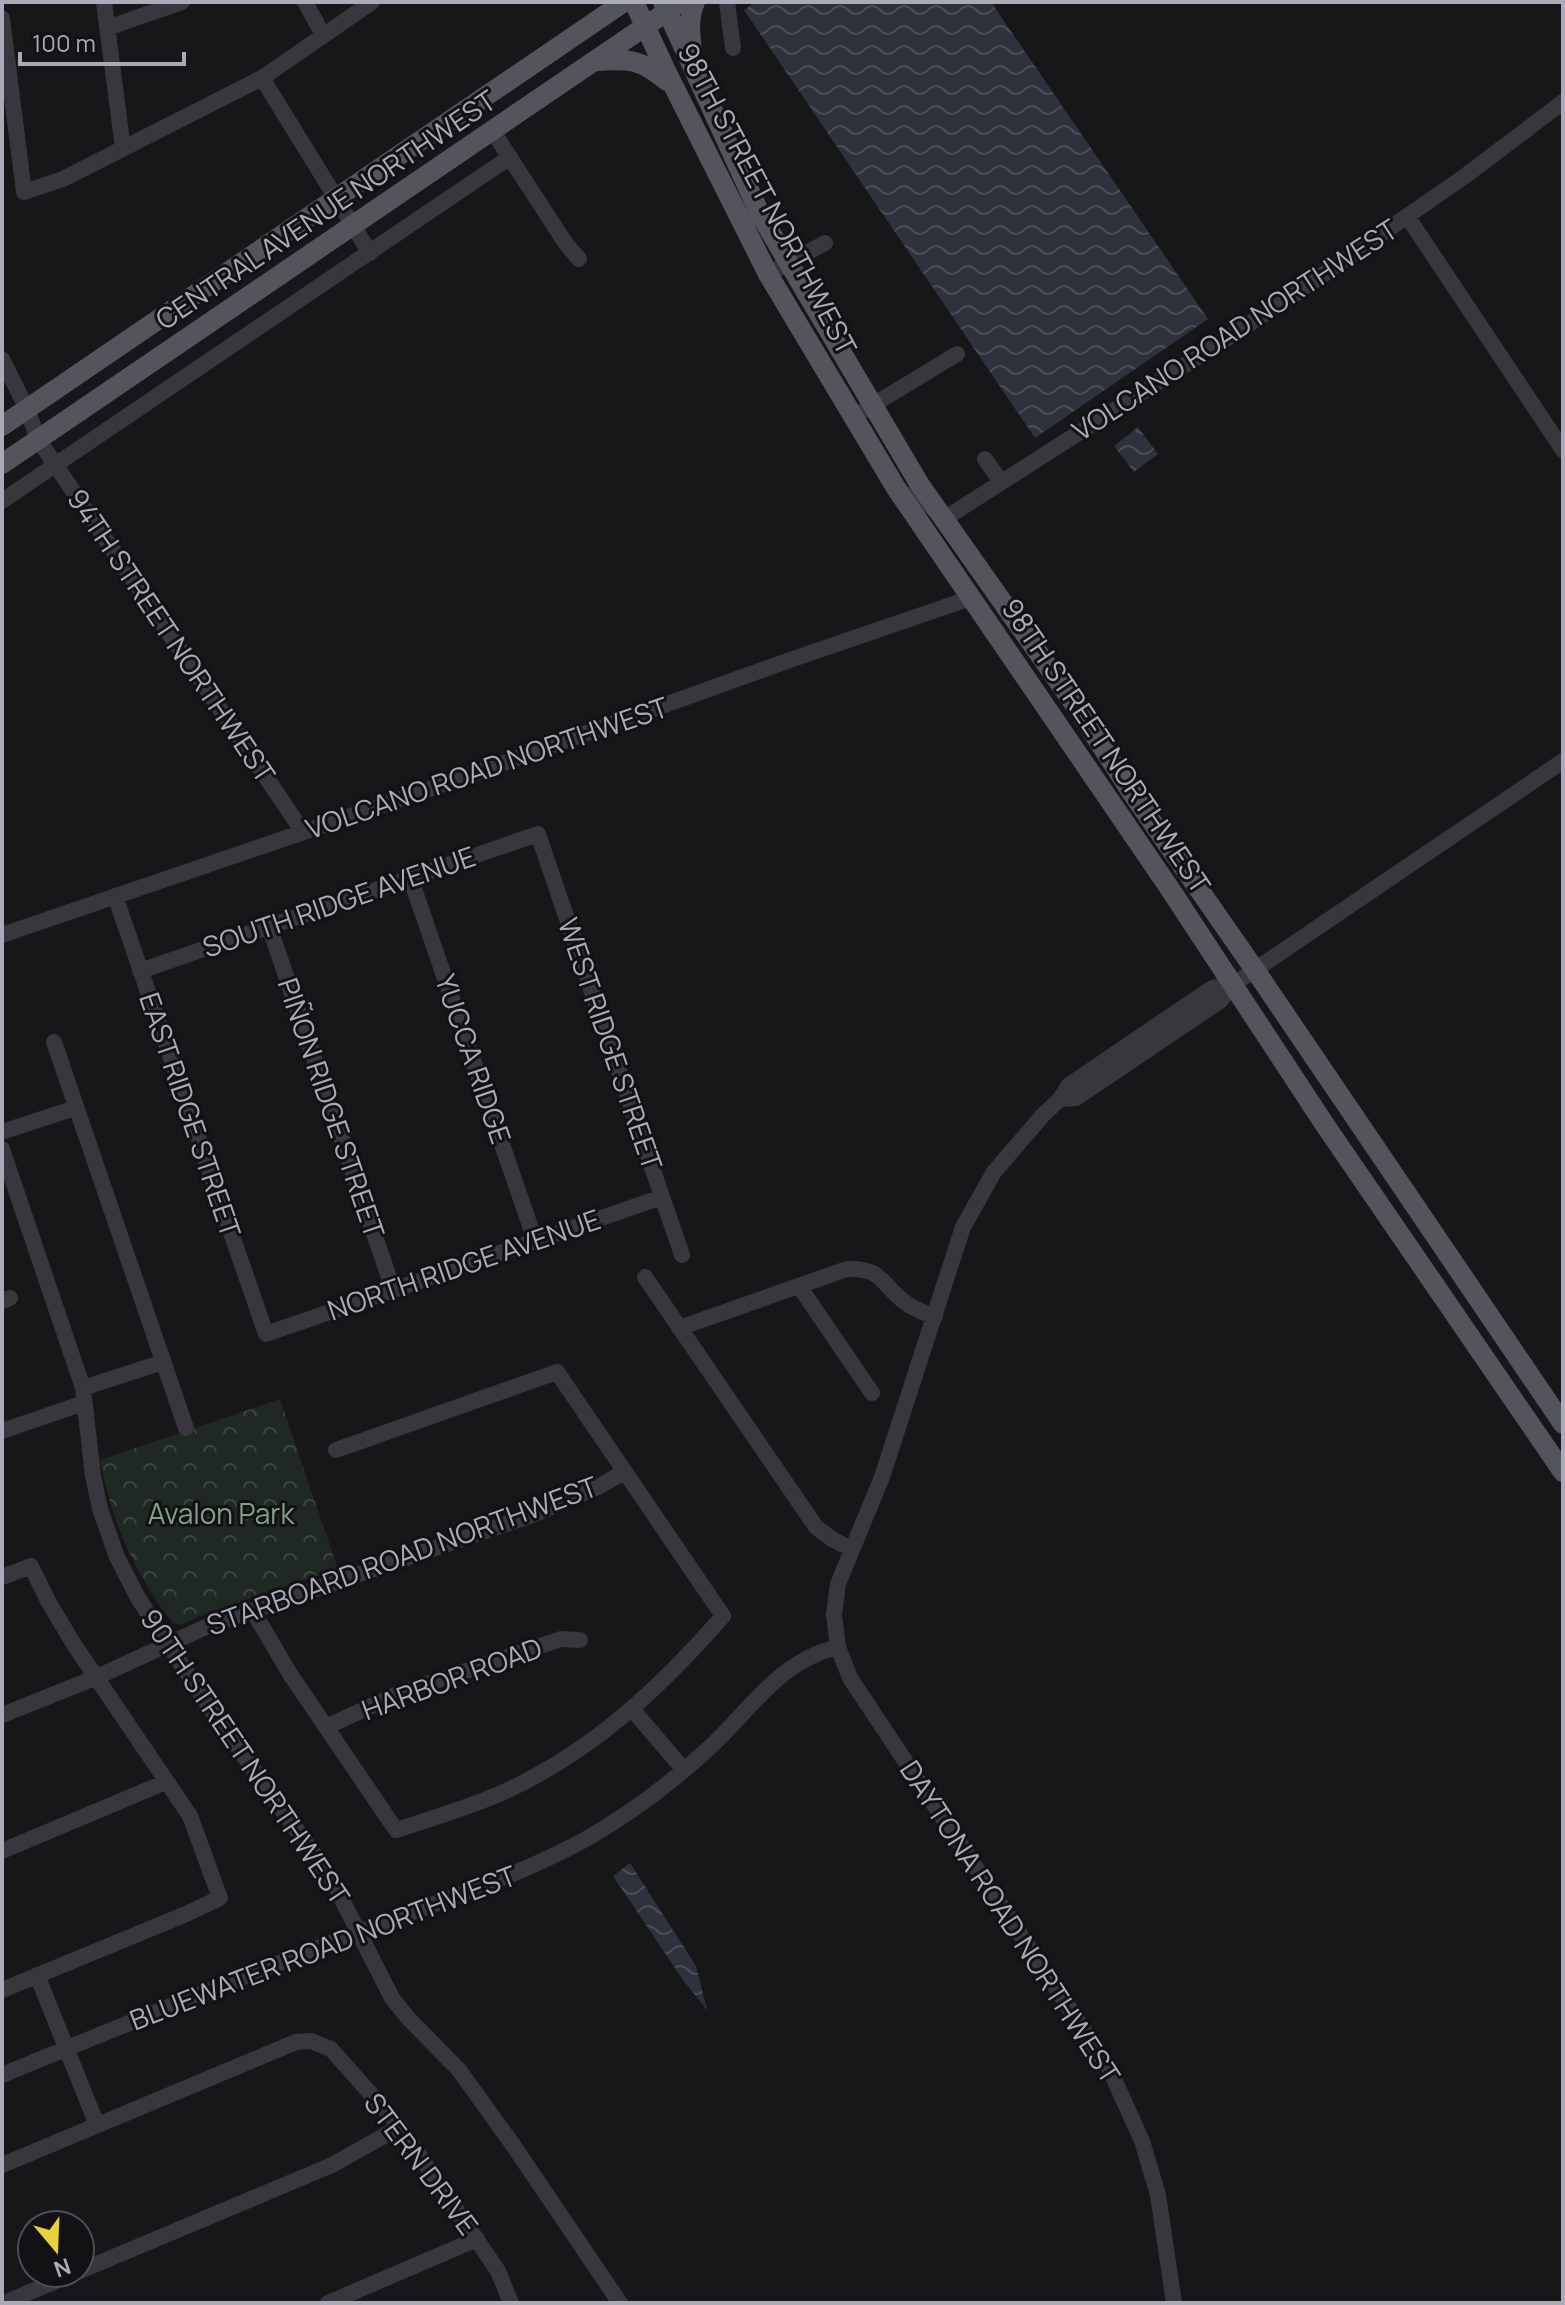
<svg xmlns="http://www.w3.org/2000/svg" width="1565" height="2305" viewBox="0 0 1565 2305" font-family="Manrope,sans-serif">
  <defs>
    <pattern id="park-crowns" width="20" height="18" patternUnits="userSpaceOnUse" patternTransform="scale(2)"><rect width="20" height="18" fill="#202823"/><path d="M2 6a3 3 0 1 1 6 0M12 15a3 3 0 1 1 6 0" fill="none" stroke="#3e4441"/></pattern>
    <pattern id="water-waves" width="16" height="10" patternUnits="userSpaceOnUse" patternTransform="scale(2)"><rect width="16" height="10" fill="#2d323c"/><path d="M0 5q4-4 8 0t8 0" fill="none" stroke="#494d56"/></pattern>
  </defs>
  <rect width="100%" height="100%" fill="#171618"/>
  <path fill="url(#park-crowns)" d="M 280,1399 L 338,1569 L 205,1614 L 180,1625 L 173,1623 C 134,1574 112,1522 100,1460 Z"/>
  <path fill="url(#water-waves)" d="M 756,2 L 991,2 L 1208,319 L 1035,438 L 744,10 Z
    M 1138,427 L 1158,454 L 1134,472 L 1114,446 Z
    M 630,1863 L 696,1966 L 707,2010 L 683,1980 L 613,1876 Z"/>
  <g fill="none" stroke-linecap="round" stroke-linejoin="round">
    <path stroke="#38373d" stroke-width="16" d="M 104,2 L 123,149
      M 305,2 L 323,35
      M 727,2 L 733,48
      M 2,18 L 24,192 L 63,179 L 262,78 L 372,2
      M 107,28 L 182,2
      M 262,78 L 370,253
      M 492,130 L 566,244 L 579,259
      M 1407,216 L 1563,450
      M 768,274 L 825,243
      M 2,359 L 27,409 L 38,439 L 303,832
      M 863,411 L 957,354
      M 985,459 L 1001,482
      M 901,496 L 917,494 L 944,519 L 1288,299 L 1465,176 L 1563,102
      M 2,501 L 510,157
      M 410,877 L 535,1240
      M 115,896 L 266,1334 L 662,1197
      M 269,926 L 393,1289
      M 2,935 L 459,779 L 787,661 L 971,598
      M 140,971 L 538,834 L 682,1255
      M 1234,984 L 1212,988 L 1069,1085 L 1060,1099 L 1076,1098 L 1220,1001 L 1234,984 L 1563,761
      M 54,1042 L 186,1428
      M 2,1132 L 75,1108
      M 2,1149 L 83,1388 L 93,1476 L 100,1509 L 117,1557 L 138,1598 L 216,1717 L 331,1878 L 392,1998 L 408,2018 L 459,2070 L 513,2145 L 620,2303
      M 645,1277 L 816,1527 L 832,1539 L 851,1549
      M 799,1286 L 872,1393
      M 2,1301 L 10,1298
      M 679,1328 L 847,1269 C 884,1268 880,1284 906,1303 C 914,1309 925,1313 935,1317
      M 83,1388 L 163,1362
      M 2,1431 L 84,1403
      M 2,1577 L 31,1566 L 48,1601 L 73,1643 L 190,1816 L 220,1898 L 186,1914 L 2,1990
      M 253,1611 L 290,1674 L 396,1830 C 433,1818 471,1807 506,1791 C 594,1750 660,1688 723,1616 L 557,1372 L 336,1450
      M 838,1647 L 850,1678 L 1109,2068 L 1142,2141 L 1158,2195 L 1174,2303
      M 632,1709 L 684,1770
      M 2,1715 L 97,1677 L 210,1625 L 535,1514 L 598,1487 L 624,1472
      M 326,1727 L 397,1694 L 561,1639 L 580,1640
      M 2,1851 L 166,1782
      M 37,1975 L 97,2125
      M 2,2075 C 121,2026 241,1977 362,1931 C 437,1902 515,1878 586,1839 C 630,1814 670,1784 708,1749 C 751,1710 778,1661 838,1647 L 834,1615 L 838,1584 L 882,1477 L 963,1227 L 994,1172 L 1043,1115 L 1060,1099
      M 2,2165 L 296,2042 L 311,2041 L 331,2049 L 400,2127 L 498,2271 L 511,2303
      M 80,2271 L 332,2165 L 400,2127
      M 4,2303 L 75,2273
      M 328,2303 L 477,2239"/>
    <path stroke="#54545c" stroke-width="20" d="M 634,2 L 667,73 L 768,274 L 896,488 L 1168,886 L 1325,1125 L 1563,1472
      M 663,2 L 761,216 L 920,485 L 1075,705 L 1132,793 L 1255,970 L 1563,1424
      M 692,51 C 690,33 688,19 695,2
      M 594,61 C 629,59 639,58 667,81
      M 2,426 L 624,2
      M 2,464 L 681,2"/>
  </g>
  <g text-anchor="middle" stroke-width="6" stroke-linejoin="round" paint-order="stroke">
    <g font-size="28" fill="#a9abb8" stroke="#121113">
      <text transform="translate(767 199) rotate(62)" y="10">98TH STREET NORTHWEST</text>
      <text transform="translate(326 210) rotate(-34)" y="10">CENTRAL AVENUE NORTHWEST</text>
      <text transform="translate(1235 330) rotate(-33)" y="10">VOLCANO ROAD NORTHWEST</text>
      <text transform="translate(171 636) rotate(56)" y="10">94TH STREET NORTHWEST</text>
      <text transform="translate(1106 746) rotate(56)" y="10">98TH STREET NORTHWEST</text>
      <text transform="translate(487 768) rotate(-19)" y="10">VOLCANO ROAD NORTHWEST</text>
      <text transform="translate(339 902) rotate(-19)" y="10">SOUTH RIDGE AVENUE</text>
      <text transform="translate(610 1044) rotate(71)" y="10">WEST RIDGE STREET</text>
      <text transform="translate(473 1059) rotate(71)" y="10">YUCCA RIDGE</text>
      <text transform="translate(331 1108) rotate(71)" y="10">PIÑON RIDGE STREET</text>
      <text transform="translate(190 1115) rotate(71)" y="10">EAST RIDGE STREET</text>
      <text transform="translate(464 1265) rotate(-19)" y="10">NORTH RIDGE AVENUE</text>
      <text transform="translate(402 1556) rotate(-20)" y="10">STARBOARD ROAD NORTHWEST</text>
      <text transform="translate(452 1679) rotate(-20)" y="10">HARBOR ROAD</text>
      <text transform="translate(245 1757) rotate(56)" y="10">90TH STREET NORTHWEST</text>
      <text transform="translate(1010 1922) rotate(57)" y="10">DAYTONA ROAD NORTHWEST</text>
      <text transform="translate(323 1948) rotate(-21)" y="10">BLUEWATER ROAD NORTHWEST</text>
      <text transform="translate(421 2164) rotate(53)" y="10">STERN DRIVE</text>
    </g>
    <g font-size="28" fill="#81a289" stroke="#121113">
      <text x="221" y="1524">Avalon Park</text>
    </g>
  </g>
  <rect width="1565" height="2305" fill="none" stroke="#a9abb8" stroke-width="8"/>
  <g transform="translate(56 2249) rotate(161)"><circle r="38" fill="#121113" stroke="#4e4f55" stroke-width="2"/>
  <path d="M0-6L14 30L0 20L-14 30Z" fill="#ead13c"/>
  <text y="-12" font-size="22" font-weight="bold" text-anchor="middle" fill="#a9abb8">N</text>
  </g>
  <path d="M20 52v12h164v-12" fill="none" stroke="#a9abb8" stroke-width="4"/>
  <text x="32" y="52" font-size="24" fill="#a9abb8" stroke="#121113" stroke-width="6" paint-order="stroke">100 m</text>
</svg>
